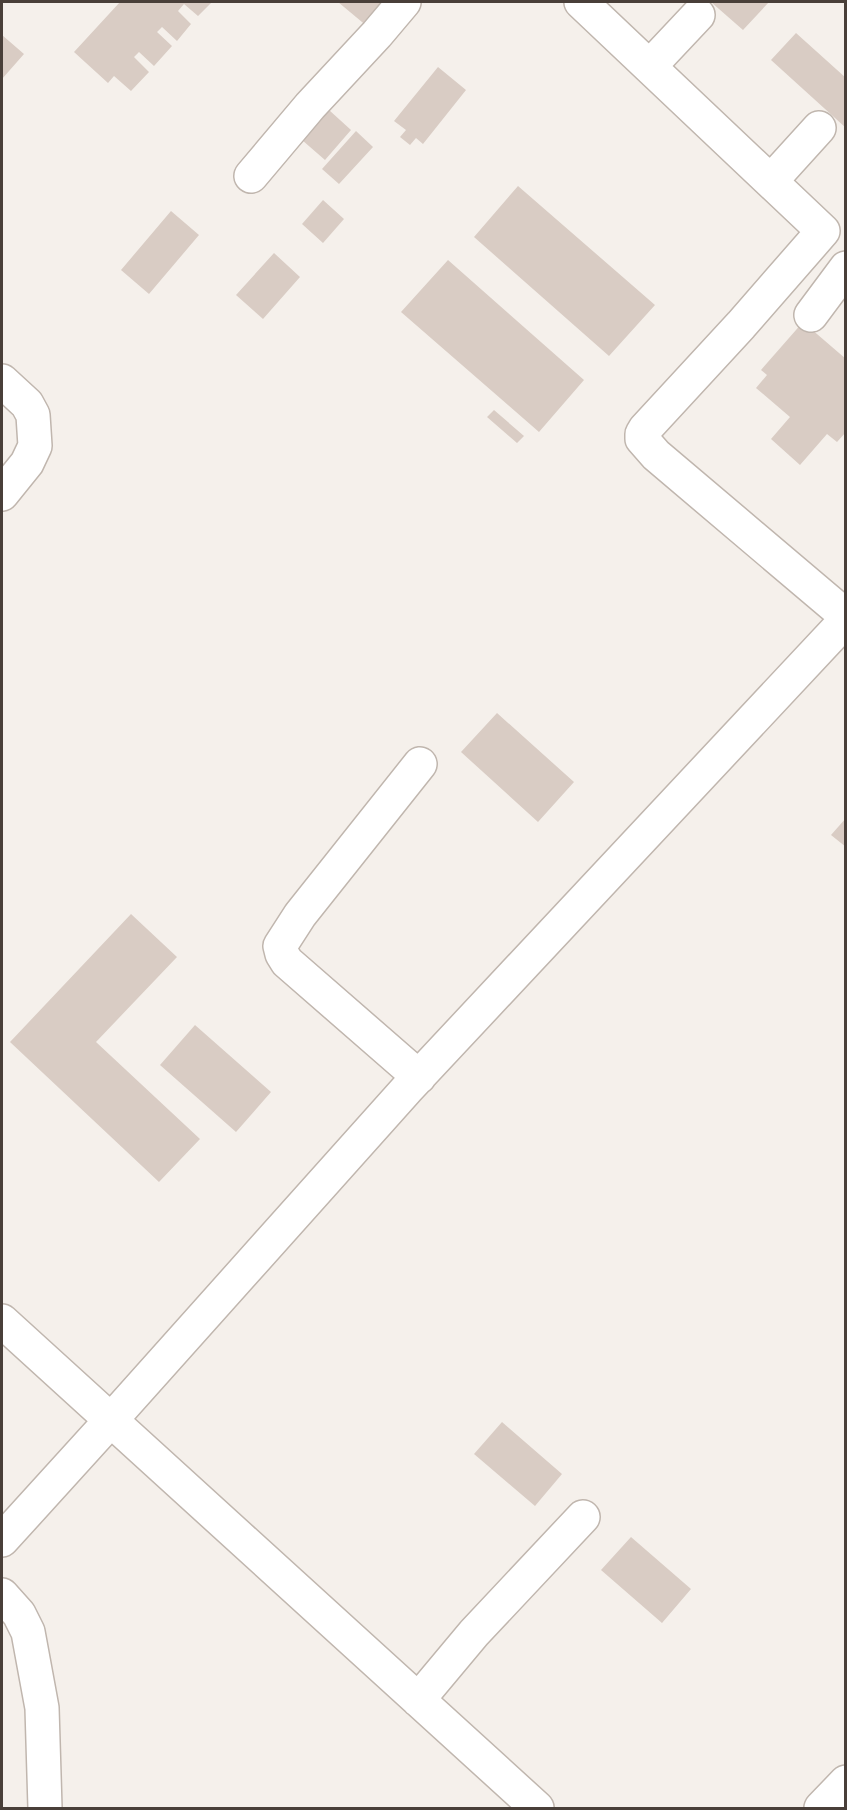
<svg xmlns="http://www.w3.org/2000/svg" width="847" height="1810" viewBox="0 0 847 1810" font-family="'DejaVu Sans',sans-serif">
  <rect width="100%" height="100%" fill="#f5f0eb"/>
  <path fill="#d9ccc4" d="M 120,2 L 212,2 L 198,16 L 184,4 L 178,11 L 191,24 L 177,41 L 162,27 L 157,32 L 172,46 L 154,66 L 139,52 L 134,57 L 149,72 L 131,91 L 114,76 L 108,83 L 74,52 Z
    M 338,2 L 390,2 L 368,27 Z
    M 711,2 L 769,2 L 743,30 Z
    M 796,33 L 846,78 L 846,128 L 771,60 Z
    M 2,35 L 24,54 L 2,79 Z
    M 438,67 L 466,90 L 423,144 L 416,138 L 410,145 L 400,137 L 406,130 L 394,121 Z
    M 329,110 L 351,130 L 325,160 L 302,140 Z
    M 356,131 L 373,147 L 339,184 L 322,169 Z
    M 518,186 L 655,305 L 609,356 L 474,237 Z
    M 323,200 L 344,219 L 323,243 L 302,224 Z
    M 171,211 L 199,235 L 149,294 L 121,270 Z
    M 274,253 L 300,277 L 263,319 L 236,295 Z
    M 448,260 L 584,380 L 539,432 L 401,312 Z
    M 803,322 L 846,359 L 846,432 L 837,442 L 827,434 L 800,465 L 771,439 L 790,417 L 756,388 L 767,375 L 761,370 Z
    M 494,410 L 524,436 L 517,443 L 487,417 Z
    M 497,713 L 574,782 L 538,822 L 461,752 Z
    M 846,818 L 846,847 L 831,835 Z
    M 131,914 L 177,957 L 96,1042 L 200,1139 L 159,1182 L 10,1042 Z
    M 195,1025 L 271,1092 L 236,1132 L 160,1065 Z
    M 502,1422 L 562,1474 L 535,1506 L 474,1454 Z
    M 631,1537 L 691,1589 L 662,1623 L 601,1570 Z"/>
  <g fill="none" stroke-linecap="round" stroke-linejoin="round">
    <defs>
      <path id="minor" d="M 581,2 L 823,231 L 741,325 L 645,429 L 642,434 L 642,439 L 656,455 L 846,616
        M 650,66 L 698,15
        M 251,176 L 310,106 L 377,34 L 404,2
        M 771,181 L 819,128
        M 811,315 L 846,268
        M 2,381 L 27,404 L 33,415 L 35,446 L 27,463 L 2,494
        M 419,1077 L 287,962 L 282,954 L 280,946 L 300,915 L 420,764
        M 2,1321 L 537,1808
        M 2,1540 L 111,1420 L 407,1089 L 846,620
        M 2,1595 L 19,1614 L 28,1632 L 42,1708 L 45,1808
        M 418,1700 L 474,1633 L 583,1517
        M 821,1808 L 846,1782"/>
    </defs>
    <use href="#minor" stroke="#c0b6ae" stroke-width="36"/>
    <use href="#minor" stroke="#fff" stroke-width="33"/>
  </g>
  <rect width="847" height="1810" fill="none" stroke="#493f39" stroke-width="6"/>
</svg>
